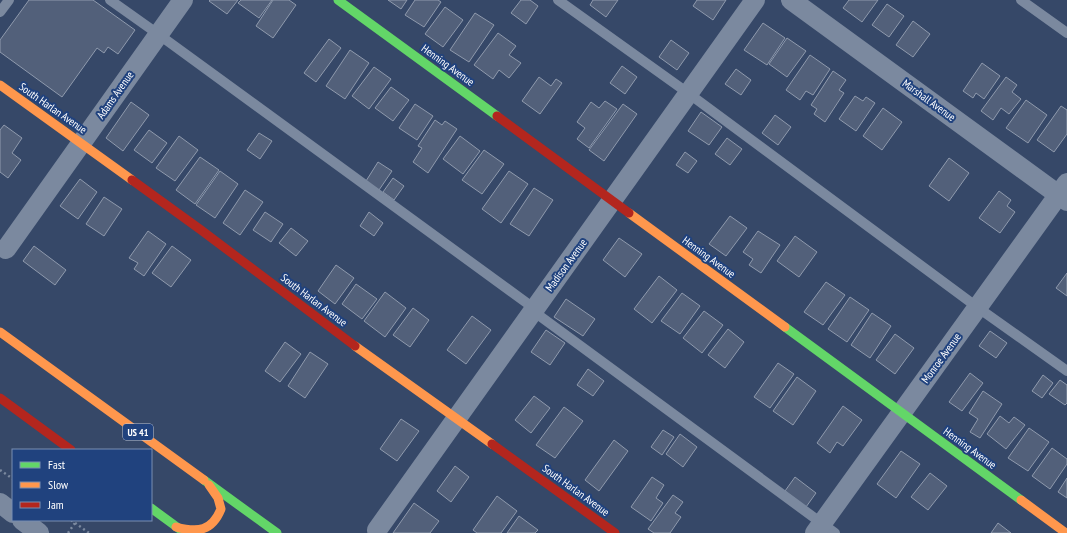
<svg xmlns="http://www.w3.org/2000/svg" width="1067" height="533" viewBox="0 0 1067 533" font-family="'PT Sans Narrow',sans-serif">
  <rect width="100%" height="100%" fill="#364868"/>
  <path fill="#52607a" stroke="#8f9aad" d="M 29,0 L 93,0 L 135,30 L 118,54 L 108,47 L 104,53 L 97,48 L 62,97 L 0,52 L 0,40 Z
    M 210,0 L 238,0 L 227,14 L 209,1 Z
    M 241,0 L 272,0 L 259,18 L 238,3 Z
    M 273,0 L 289,0 L 296,5 L 273,38 L 256,26 Z
    M 388,0 L 407,0 L 401,9 Z
    M 415,0 L 438,0 L 441,2 L 424,27 L 405,15 Z
    M 521,0 L 530,0 L 538,6 L 526,24 L 511,13 Z
    M 593,0 L 618,0 L 606,17 L 590,5 Z
    M 697,0 L 726,0 L 713,20 L 693,6 Z
    M 849,0 L 878,0 L 862,22 L 843,8 Z
    M 887,4 L 904,16 L 889,37 L 872,25 Z
    M 445,7 L 463,20 L 443,47 L 425,34 Z
    M 475,13 L 494,25 L 469,62 L 450,50 Z
    M 913,21 L 930,34 L 913,57 L 896,45 Z
    M 763,23 L 785,38 L 767,65 L 744,50 Z
    M 498,33 L 516,46 L 509,55 L 521,63 L 509,78 L 499,70 L 493,79 L 474,65 Z
    M 787,38 L 806,51 L 787,77 L 769,64 Z
    M 329,39 L 341,48 L 316,82 L 304,73 Z
    M 671,40 L 689,53 L 677,70 L 659,57 Z
    M 350,50 L 369,63 L 345,99 L 326,86 Z
    M 810,55 L 830,69 L 813,95 L 806,91 L 800,100 L 786,90 Z
    M 982,63 L 1000,76 L 984,99 L 976,93 L 973,98 L 963,91 Z
    M 622,66 L 637,77 L 625,94 L 610,83 Z
    M 374,67 L 391,79 L 369,109 L 352,96 Z
    M 736,69 L 751,80 L 741,95 L 725,84 Z
    M 833,71 L 846,80 L 839,90 L 844,93 L 825,122 L 814,114 L 817,109 L 811,105 Z
    M 539,77 L 551,86 L 556,79 L 562,83 L 540,114 L 522,101 Z
    M 1006,77 L 1017,85 L 1012,92 L 1021,99 L 1009,114 L 1001,108 L 993,120 L 981,111 Z
    M 391,87 L 409,100 L 393,121 L 375,108 Z
    M 855,96 L 863,101 L 866,97 L 875,103 L 856,131 L 839,119 Z
    M 1026,100 L 1047,115 L 1028,143 L 1006,128 Z
    M 605,101 L 617,109 L 589,148 L 577,139 L 585,128 L 577,122 L 591,102 L 599,108 Z
    M 131,102 L 149,115 L 123,151 L 106,138 Z
    M 415,104 L 433,116 L 417,140 L 399,128 Z
    M 623,104 L 637,114 L 604,161 L 589,150 Z
    M 1061,106 L 1067,110 L 1067,134 L 1054,152 L 1037,140 Z
    M 883,108 L 902,122 L 882,150 L 863,136 Z
    M 701,112 L 722,127 L 709,145 L 688,131 Z
    M 775,115 L 791,127 L 778,145 L 762,133 Z
    M 435,120 L 442,125 L 445,121 L 457,129 L 428,173 L 413,162 L 422,148 L 418,146 Z
    M 4,125 L 22,138 L 12,153 L 21,160 L 8,178 L 0,172 L 0,130 Z
    M 149,130 L 167,143 L 152,163 L 134,150 Z
    M 259,133 L 272,141 L 260,159 L 247,150 Z
    M 179,136 L 198,150 L 175,181 L 156,168 Z
    M 460,136 L 480,151 L 463,174 L 443,159 Z
    M 727,138 L 742,149 L 730,165 L 715,154 Z
    M 484,150 L 504,164 L 482,194 L 462,180 Z
    M 685,152 L 697,161 L 688,173 L 676,165 Z
    M 200,157 L 219,170 L 195,204 L 176,190 Z
    M 949,158 L 969,173 L 949,201 L 929,186 Z
    M 378,162 L 392,171 L 379,190 L 366,181 Z
    M 220,171 L 238,184 L 215,218 L 196,205 Z
    M 509,171 L 528,184 L 501,223 L 482,209 Z
    M 393,178 L 404,186 L 394,200 L 383,192 Z
    M 80,179 L 97,192 L 78,219 L 60,206 Z
    M 534,188 L 553,200 L 529,236 L 510,224 Z
    M 245,190 L 263,202 L 240,235 L 223,223 Z
    M 999,191 L 1011,200 L 1007,206 L 1015,212 L 1000,233 L 979,218 Z
    M 104,197 L 122,209 L 104,236 L 86,224 Z
    M 265,212 L 283,224 L 271,242 L 253,230 Z
    M 369,212 L 383,223 L 374,236 L 360,226 Z
    M 730,216 L 747,228 L 726,256 L 709,244 Z
    M 291,228 L 308,241 L 296,256 L 279,243 Z
    M 148,231 L 166,244 L 144,276 L 134,269 L 138,263 L 129,258 Z
    M 758,231 L 780,245 L 761,273 L 749,265 L 753,259 L 743,252 Z
    M 795,236 L 817,252 L 799,277 L 777,261 Z
    M 619,238 L 642,254 L 625,277 L 603,260 Z
    M 34,246 L 66,270 L 55,285 L 23,261 Z
    M 172,246 L 191,260 L 171,287 L 152,273 Z
    M 336,265 L 354,278 L 335,304 L 318,291 Z
    M 1067,273 L 1067,296 L 1056,288 Z
    M 659,276 L 677,290 L 652,323 L 634,309 Z
    M 826,282 L 845,295 L 823,325 L 804,312 Z
    M 356,284 L 377,299 L 362,319 L 342,304 Z
    M 385,292 L 406,308 L 385,337 L 364,321 Z
    M 682,293 L 700,306 L 680,334 L 661,321 Z
    M 850,297 L 869,310 L 847,342 L 828,329 Z
    M 566,299 L 595,319 L 583,336 L 554,317 Z
    M 413,308 L 429,320 L 410,347 L 393,335 Z
    M 704,311 L 723,325 L 702,353 L 683,338 Z
    M 872,313 L 891,326 L 870,358 L 851,345 Z
    M 472,316 L 491,330 L 466,364 L 447,350 Z
    M 728,329 L 744,342 L 725,368 L 708,355 Z
    M 546,330 L 565,343 L 550,365 L 531,352 Z
    M 990,331 L 1007,343 L 996,358 L 979,346 Z
    M 895,334 L 914,348 L 895,374 L 876,360 Z
    M 285,342 L 301,354 L 280,382 L 265,371 Z
    M 310,352 L 328,364 L 305,398 L 288,386 Z
    M 778,363 L 794,374 L 770,408 L 754,397 Z
    M 588,369 L 604,381 L 593,396 L 577,385 Z
    M 970,373 L 983,383 L 962,411 L 949,402 Z
    M 1043,375 L 1053,383 L 1042,398 L 1032,391 Z
    M 797,377 L 816,391 L 793,425 L 773,411 Z
    M 1060,380 L 1067,385 L 1067,403 L 1065,405 L 1049,394 Z
    M 983,391 L 1002,404 L 980,438 L 970,432 L 978,419 L 969,413 Z
    M 534,396 L 550,408 L 531,433 L 515,420 Z
    M 843,406 L 862,420 L 843,446 L 837,442 L 830,453 L 817,443 Z
    M 564,407 L 583,421 L 555,458 L 536,445 Z
    M 1000,416 L 1009,423 L 1014,417 L 1025,425 L 1006,449 L 987,434 Z
    M 401,419 L 419,431 L 397,461 L 380,449 Z
    M 1029,428 L 1049,442 L 1028,471 L 1008,458 Z
    M 663,430 L 674,437 L 662,455 L 651,447 Z
    M 680,434 L 697,447 L 683,467 L 666,454 Z
    M 614,440 L 628,451 L 599,491 L 585,480 Z
    M 1052,448 L 1067,459 L 1067,464 L 1050,489 L 1032,476 Z
    M 901,451 L 920,464 L 896,498 L 877,484 Z
    M 455,466 L 469,477 L 451,502 L 437,491 Z
    M 930,473 L 947,486 L 928,510 L 911,497 Z
    M 652,477 L 664,485 L 656,498 L 663,503 L 651,521 L 631,507 Z
    M 795,477 L 816,493 L 806,507 L 785,491 Z
    M 1067,478 L 1067,498 L 1058,492 Z
    M 673,495 L 683,502 L 675,513 L 681,517 L 670,533 L 654,533 L 648,529 Z
    M 497,496 L 517,511 L 501,533 L 477,533 L 473,530 Z
    M 414,503 L 439,521 L 430,533 L 393,533 Z
    M 519,516 L 538,530 L 535,533 L 507,533 Z
    M 998,523 L 1011,533 L 991,533 Z"/>
  <g fill="none" stroke-linecap="round" stroke-linejoin="round">
    <path stroke="#7b899f" stroke-width="2.5" stroke-dasharray="2 3" stroke-linecap="butt" d="M 0,470 L 13,479
      M 71,520 L 89,533
      M 68,533 L 75,523"/>
    <path stroke="#7b899f" stroke-width="10" d="M 110,0 L 158,34 L 535,309
      M 558,0 L 688,93 L 977,307 L 1067,371
      M 1021,0 L 1067,33
      M 0,12 L 9,0
      M 533,311 L 835,533"/>
    <path stroke="#7b899f" stroke-width="20" d="M 791,0 L 1067,201
      M 6,249 L 183,0
      M 0,503 L 13,513
      M 22,520 L 39,533
      M 377,530 L 755,0
      M 815,533 L 1067,183"/>
    <path stroke="#63d668" stroke-width="9" d="M 338,0 L 497,116
      M 785,327 L 1021,500
      M 204,480 L 277,533
      M 151,508 L 185,533"/>
    <path stroke="#ff974d" stroke-width="9" d="M 0,85 L 132,180
      M 629,213 L 785,327
      M 0,332 L 204,480
      M 355,346 L 492,444
      M 1021,500 L 1066,533
      M 176,527 C 198,533 212,531 221,509 L 218,498 L 209,485"/>
    <path stroke="#b3261e" stroke-width="9" d="M 497,116 L 629,213
      M 132,180 L 201,230 L 355,346
      M 0,398 L 71,450
      M 492,444 L 615,533"/>
  </g>
  <g text-anchor="middle" stroke-width="4" stroke-linejoin="round" paint-order="stroke">
    <rect fill="#20427e" stroke="#bcc6d8" stroke-width="1" x="123" y="424" width="30" height="16" rx="3"/>
    <g font-size="10" font-weight="bold" fill="#fff">
      <text x="138" y="436">US 41</text>
    </g>
    <g font-size="11" fill="#fff" stroke="#20427e">
      <text transform="translate(448 65) rotate(36)" y="4">Henning Avenue</text>
      <text transform="translate(115 95) rotate(-55)" y="4">Adams Avenue</text>
      <text transform="translate(929 100) rotate(36)" y="4">Marshall Avenue</text>
      <text transform="translate(53 108) rotate(35)" y="4">South Harlan Avenue</text>
      <text transform="translate(709 257) rotate(36)" y="4">Henning Avenue</text>
      <text transform="translate(566 265) rotate(-54)" y="4">Madison Avenue</text>
      <text transform="translate(314 300) rotate(37)" y="4">South Harlan Avenue</text>
      <text transform="translate(941 358) rotate(-54)" y="4">Monroe Avenue</text>
      <text transform="translate(970 448) rotate(36)" y="4">Henning Avenue</text>
      <text transform="translate(576 490) rotate(36)" y="4">South Harlan Avenue</text>
    </g>
  </g>
  <rect x="12" y="449" width="140" height="72" fill="#20427e" stroke="#798eb2"/>
  <rect x="20" y="462" width="20" height="6" fill="#63d668" stroke="#798eb2"/>
  <text x="48" y="469" font-size="12" fill="#ffffff">Fast</text>
  <rect x="20" y="482" width="20" height="6" fill="#ff974d" stroke="#798eb2"/>
  <text x="48" y="489" font-size="12" fill="#ffffff">Slow</text>
  <rect x="20" y="502" width="20" height="6" fill="#b3261e" stroke="#798eb2"/>
  <text x="48" y="509" font-size="12" fill="#ffffff">Jam</text>
</svg>
